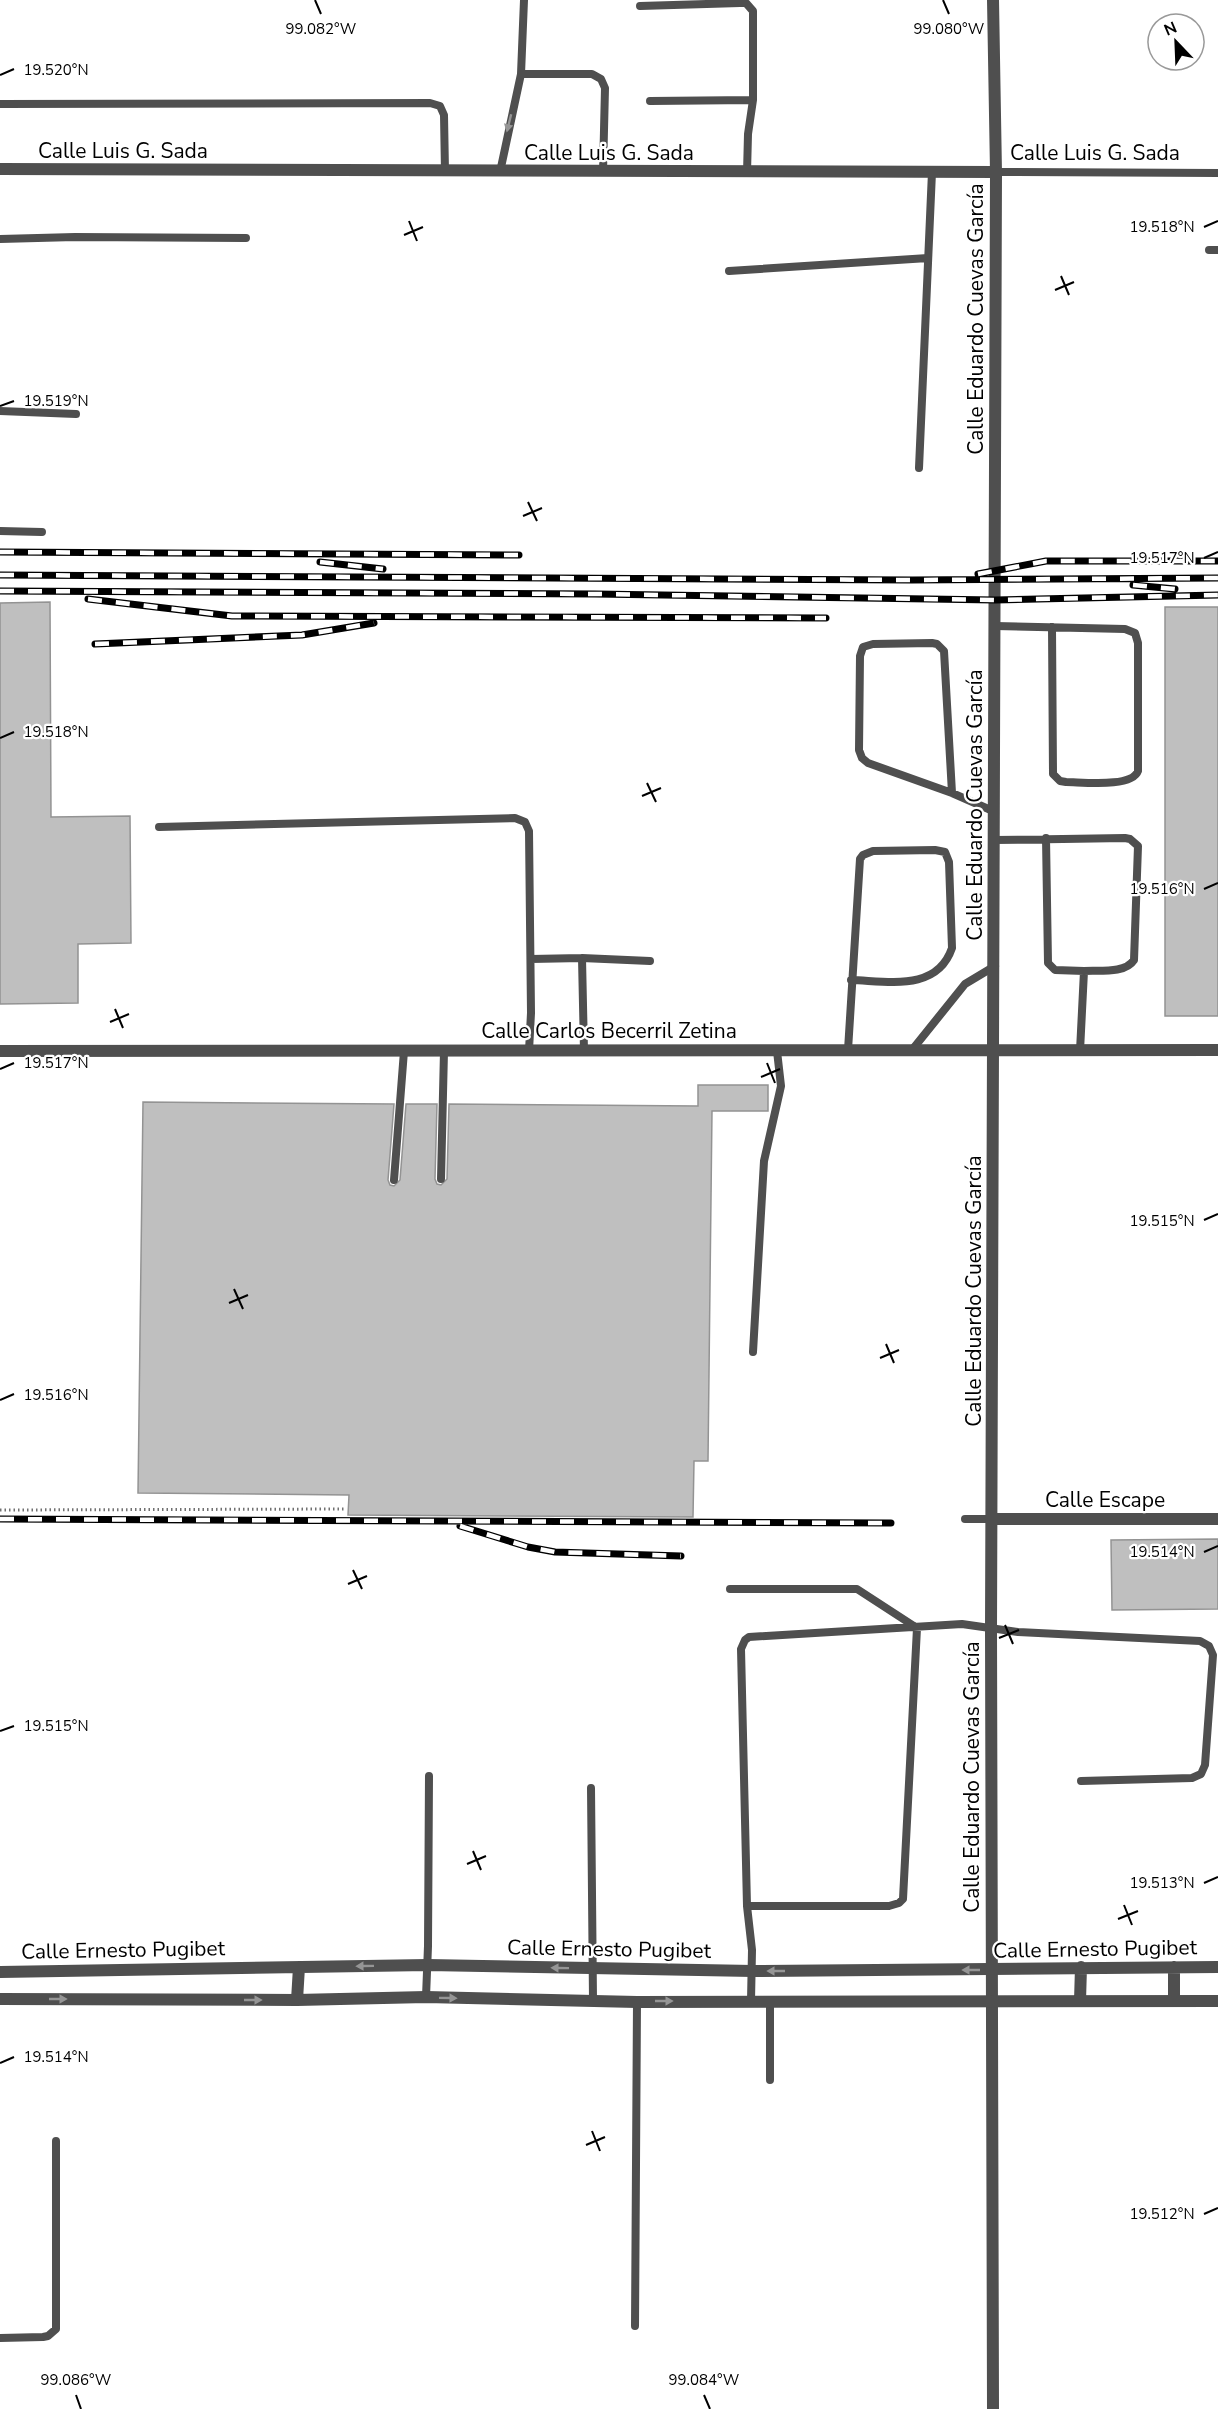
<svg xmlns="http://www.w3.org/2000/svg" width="1218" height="2409" viewBox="0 0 1218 2409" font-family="'Nunito Sans',sans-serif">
  <rect width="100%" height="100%" fill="#fff"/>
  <path fill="#bfbfbf" stroke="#939393" stroke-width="1.5" d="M 50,602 L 51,817 L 130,816 L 131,943 L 78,944 L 78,1003 L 0,1004 L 0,603 Z
    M 1165,607 L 1218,607 L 1218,1016 L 1165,1016 Z
    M 698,1085 L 768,1085 L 768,1111 L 712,1111 L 708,1461 L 694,1461 L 693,1517 L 348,1515 L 349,1495 L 138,1493 L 143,1102 L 394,1104 L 388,1180 L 390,1185 L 394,1186 L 400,1180 L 406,1104 L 437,1104 L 435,1179 L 437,1184 L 441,1185 L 447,1179 L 449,1104 L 698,1106 Z
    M 1218,1539 L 1218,1609 L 1112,1610 L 1111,1540 Z"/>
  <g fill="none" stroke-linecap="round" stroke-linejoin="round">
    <path stroke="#717171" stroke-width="3" stroke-dasharray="1.5 3" stroke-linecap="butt" d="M 0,1510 L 346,1509"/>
    <path stroke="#4f4f4f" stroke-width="8" d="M 640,6 L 740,3 L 746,3 L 753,11 L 753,100 L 748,134 L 747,173
      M 521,74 L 592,74 L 601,79 L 605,88 L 603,172
      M 650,101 L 753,100
      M 0,104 L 430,103 L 440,106 L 444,115 L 445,172
      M 500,172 L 521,74 L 524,0
      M 996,172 L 1218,173
      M 0,239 L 75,237 L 246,238
      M 1209,250 L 1218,250
      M 729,271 L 928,258
      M 0,411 L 76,414
      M 919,468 L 932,172
      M 0,531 L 42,532
      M 995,626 L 1125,629 L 1135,633 L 1138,643 L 1138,771 C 1132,788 1082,782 1066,782 L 1060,781 L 1053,774 L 1052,627
      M 952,793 L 944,651 L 937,644 L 932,643 L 873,644 L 863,647 L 860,656 L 859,750 L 862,758 L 868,763 L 952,793 L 993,811
      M 159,827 L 515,818 L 525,822 L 529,831 L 531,1013 L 529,1051
      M 1046,838 L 1048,963 L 1055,970 L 1084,971
      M 994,840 L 1125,838 L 1130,839 L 1138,846 L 1134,960 C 1125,974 1099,970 1084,971 L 1080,1051
      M 582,958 L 584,1051
      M 531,959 L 582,958 L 650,961
      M 848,1050 L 860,859 L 863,855 L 873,851 L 935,850 L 945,852 L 949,862 L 952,948 C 937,992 888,981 851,980
      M 912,1050 L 965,984 L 995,966
      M 441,1179 L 444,1051
      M 394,1180 L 404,1051
      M 753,1352 L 764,1161 L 781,1086 L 777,1051
      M 965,1519 L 993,1519
      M 730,1589 L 857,1589 L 917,1628 L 903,1899 L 899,1903 L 889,1906 L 747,1906 L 741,1649 L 745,1640 L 749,1637 L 962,1624 L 1018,1632 L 1200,1641 L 1209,1646 L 1213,1655 L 1205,1765 L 1201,1774 L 1192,1778 L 1081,1781
      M 591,1788 L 593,2000
      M 747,1906 L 752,1950 L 751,2001
      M 426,1997 L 428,1946 L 429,1776
      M 770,2001 L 770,2080
      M 635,2326 L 637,2002
      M 0,2338 L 43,2337 L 48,2336 L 56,2329 L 56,2141"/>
    <path stroke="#4f4f4f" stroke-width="12" d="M 0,169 L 996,172
      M 0,1051 L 1218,1050
      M 993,1519 L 1218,1519
      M 993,2409 L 991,1629 L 996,172 L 993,0"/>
    <path stroke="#4f4f4f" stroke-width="12" d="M 1174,1967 L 1174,2001
      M 0,1972 L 428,1965 L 753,1971 L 1218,1967
      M 0,1999 L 297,2000 L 426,1997 L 637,2002 L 1218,2001
      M 297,2000 L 299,1967
      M 1080,2001 L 1081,1967"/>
    <defs>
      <path id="rail" d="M 0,552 L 519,555
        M 320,562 L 383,569
        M 978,574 L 1046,561 L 1218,561
        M 0,575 L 912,580 L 1218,578
        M 1133,585 L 1175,589
        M 0,591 L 595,594 L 995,600 L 1218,595
        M 88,599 L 232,616 L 826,618
        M 95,644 L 302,635 L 374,623
        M 0,1519 L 891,1523
        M 460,1526 L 528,1547 L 555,1552 L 681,1556"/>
    </defs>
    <use href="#rail" stroke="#000" stroke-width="7"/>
    <use href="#rail" stroke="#fff" stroke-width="4.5" stroke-dasharray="14" stroke-linecap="butt"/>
  </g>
  <defs><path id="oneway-solid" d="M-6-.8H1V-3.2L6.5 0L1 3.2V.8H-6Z" transform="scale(1.5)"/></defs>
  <g fill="#959595">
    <use href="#oneway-solid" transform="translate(509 123) rotate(104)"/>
    <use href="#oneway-solid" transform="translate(365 1966) rotate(179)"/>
    <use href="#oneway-solid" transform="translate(560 1968) rotate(-179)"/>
    <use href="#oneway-solid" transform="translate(971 1970) rotate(180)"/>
    <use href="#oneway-solid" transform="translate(776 1971) rotate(180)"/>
    <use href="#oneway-solid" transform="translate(448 1998) rotate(1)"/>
    <use href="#oneway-solid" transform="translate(58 1999)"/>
    <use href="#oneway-solid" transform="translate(253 2000)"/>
    <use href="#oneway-solid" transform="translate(664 2001)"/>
  </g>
  <path fill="none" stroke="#000" stroke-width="2" d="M 315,0 L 321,14M 943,0 L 949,14M 0,75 L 14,69M 409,221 L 417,241M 1204,227 L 1218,221M 404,235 L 423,227M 1061,276 L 1069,295M 1055,290 L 1074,282M 0,406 L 14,401M 528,502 L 537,521M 523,516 L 542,508M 1204,558 L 1218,552M 0,738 L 14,732M 647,783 L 656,802M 642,796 L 661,788M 1204,889 L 1218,883M 115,1009 L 123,1028M 110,1022 L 129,1014M 767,1063 L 775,1083M 0,1069 L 14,1063M 761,1077 L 780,1069M 1204,1220 L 1218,1214M 234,1289 L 243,1309M 229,1303 L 248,1295M 886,1344 L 894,1363M 880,1358 L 899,1350M 0,1400 L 14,1394M 1204,1552 L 1218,1546M 353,1570 L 362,1589M 348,1584 L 367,1576M 1005,1625 L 1013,1644M 999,1638 L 1019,1630M 0,1731 L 14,1726M 473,1851 L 481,1870M 467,1864 L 486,1856M 1204,1883 L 1218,1877M 1124,1905 L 1132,1925M 1118,1919 L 1138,1911M 0,2063 L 14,2057M 592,2131 L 600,2151M 586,2145 L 605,2137M 1204,2214 L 1218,2208M 76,2395 L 81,2409M 704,2395 L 710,2409"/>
  <g text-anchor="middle" stroke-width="4.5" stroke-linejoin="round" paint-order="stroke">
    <g font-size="21" fill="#000" stroke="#fff">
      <text x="123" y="158">Calle Luis G. Sada</text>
      <text x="609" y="160">Calle Luis G. Sada</text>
      <text x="1095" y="160">Calle Luis G. Sada</text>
      <text transform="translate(976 319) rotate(-90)" y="7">Calle Eduardo Cuevas García</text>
      <text transform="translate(975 805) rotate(-90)" y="7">Calle Eduardo Cuevas García</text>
      <text x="609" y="1038">Calle Carlos Becerril Zetina</text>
      <text transform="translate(974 1291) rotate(-90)" y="7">Calle Eduardo Cuevas García</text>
      <text x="1105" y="1507">Calle Escape</text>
      <text transform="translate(972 1777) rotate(-90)" y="7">Calle Eduardo Cuevas García</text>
      <text transform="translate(609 1949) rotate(1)" y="7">Calle Ernesto Pugibet</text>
      <text transform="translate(1095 1949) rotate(-1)" y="7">Calle Ernesto Pugibet</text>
      <text transform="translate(123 1950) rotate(-1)" y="7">Calle Ernesto Pugibet</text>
    </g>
  </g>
  <g font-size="15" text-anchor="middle" fill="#000" stroke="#fff" stroke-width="4.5" stroke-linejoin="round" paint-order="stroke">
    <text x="321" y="34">99.082°W</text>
    <text x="949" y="34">99.080°W</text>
    <text x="56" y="75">19.520°N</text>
    <text x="1162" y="232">19.518°N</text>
    <text x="56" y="406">19.519°N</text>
    <text x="1162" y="563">19.517°N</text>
    <text x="56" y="737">19.518°N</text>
    <text x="1162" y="894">19.516°N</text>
    <text x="56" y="1068">19.517°N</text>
    <text x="1162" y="1226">19.515°N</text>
    <text x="56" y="1400">19.516°N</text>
    <text x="1162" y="1557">19.514°N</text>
    <text x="56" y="1731">19.515°N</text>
    <text x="1162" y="1888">19.513°N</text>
    <text x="56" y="2062">19.514°N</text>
    <text x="1162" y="2219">19.512°N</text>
    <text x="76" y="2385">99.086°W</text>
    <text x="704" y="2385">99.084°W</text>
  </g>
  <g transform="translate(1176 42) rotate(337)"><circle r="28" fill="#ffffff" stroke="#999999" stroke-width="1.5"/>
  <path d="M0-4.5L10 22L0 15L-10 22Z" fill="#000000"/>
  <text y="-9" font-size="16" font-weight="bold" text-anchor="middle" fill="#000000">N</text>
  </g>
</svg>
